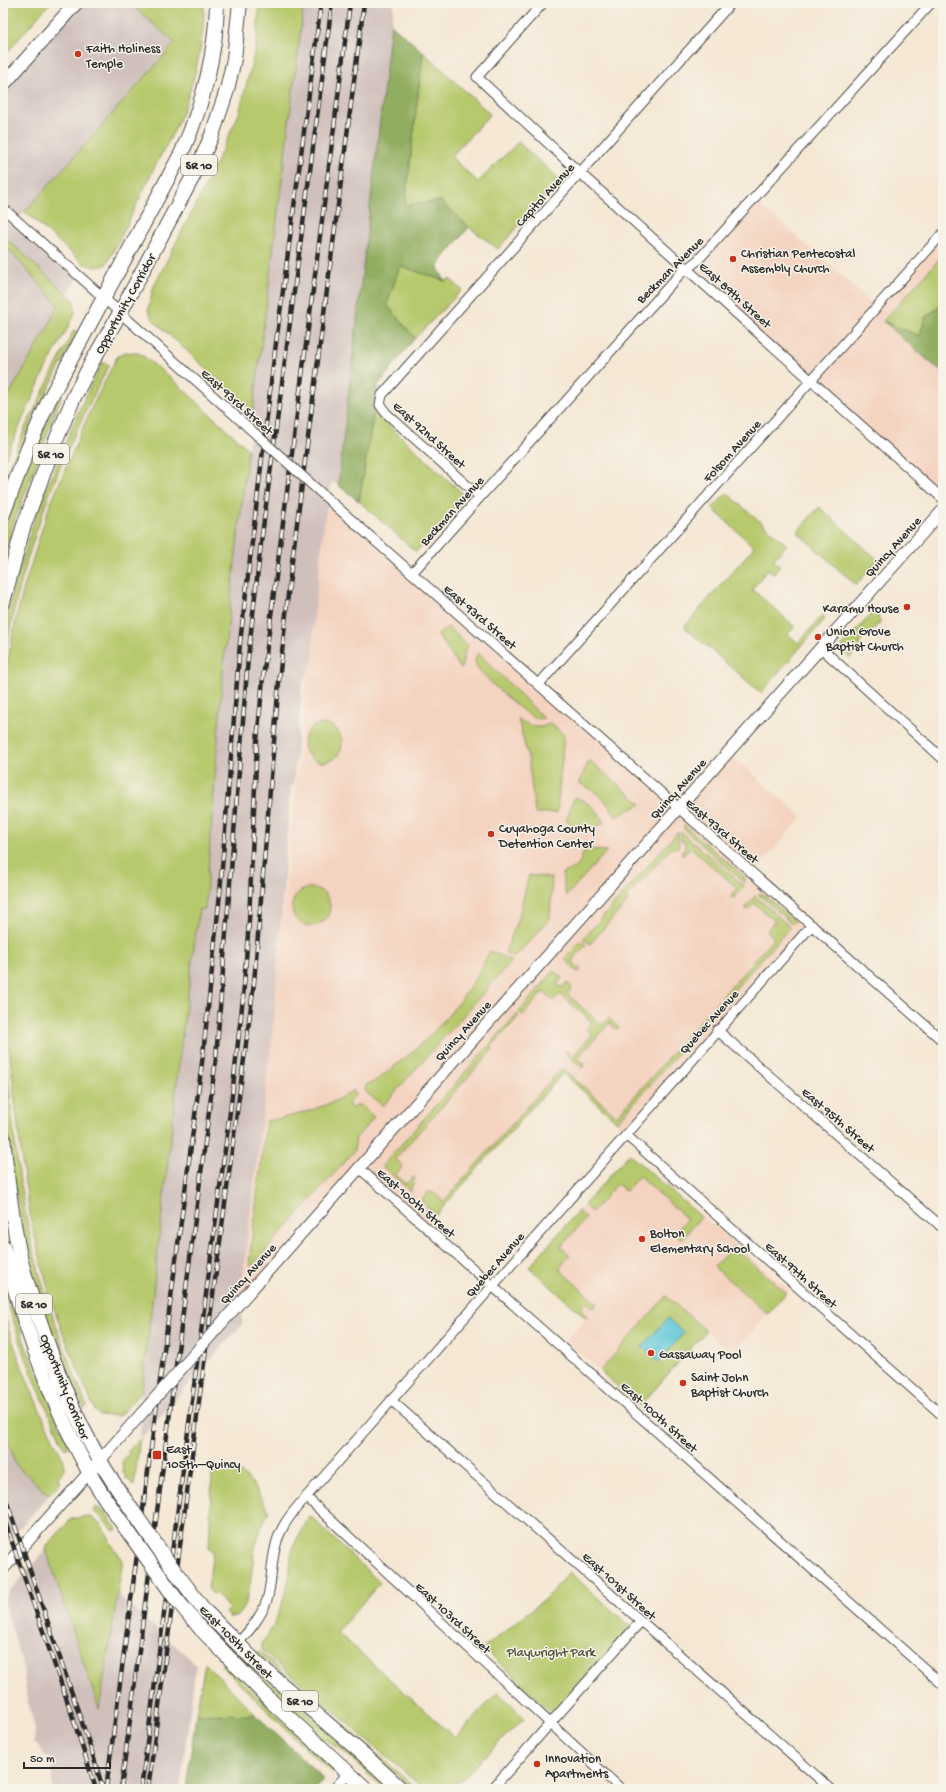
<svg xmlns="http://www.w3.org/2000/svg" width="946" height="1792" viewBox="0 0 946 1792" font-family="'Gochi Hand',sans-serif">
  <rect width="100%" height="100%" fill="#f7f3e8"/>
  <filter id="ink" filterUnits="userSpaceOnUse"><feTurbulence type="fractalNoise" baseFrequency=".025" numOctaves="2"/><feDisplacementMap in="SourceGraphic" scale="8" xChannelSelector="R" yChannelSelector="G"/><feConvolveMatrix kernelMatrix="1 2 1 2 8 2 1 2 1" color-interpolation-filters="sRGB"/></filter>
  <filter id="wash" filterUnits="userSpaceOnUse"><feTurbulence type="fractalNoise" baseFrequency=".012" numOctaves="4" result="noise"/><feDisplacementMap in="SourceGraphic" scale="16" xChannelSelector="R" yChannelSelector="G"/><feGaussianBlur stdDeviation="0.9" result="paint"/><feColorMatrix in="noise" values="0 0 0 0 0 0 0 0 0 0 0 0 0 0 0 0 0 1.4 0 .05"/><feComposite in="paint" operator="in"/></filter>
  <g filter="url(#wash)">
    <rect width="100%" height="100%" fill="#f5e7d4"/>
    <path fill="#f4d3c0" d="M 754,199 L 877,307 L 943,233 L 943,499 L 688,268 Z
      M 330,501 L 678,808 L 728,752 L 802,817 L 753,873 L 812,925 L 627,1132 L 563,1073 L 425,1226 L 359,1168 L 243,1299 L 242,1283 L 256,1173 L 322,530 Z
      M 629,1154 L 789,1290 L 732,1354 L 666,1296 L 600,1371 L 566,1340 L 586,1318 L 529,1267 Z"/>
    <path fill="#d0c0bc" d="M 76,3 L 130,3 L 175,42 L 17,221 L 78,276 L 3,405 L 3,86 Z
      M 304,3 L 394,3 L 338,485 L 332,482 L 325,517 L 313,626 L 313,661 L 302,685 L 294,786 L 291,786 L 273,1028 L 242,1283 L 242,1325 L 140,1439 L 142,1391 L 182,1036 L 199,909 L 205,909 L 224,659 L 235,555 Z
      M 3,1426 L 16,1465 L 49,1495 L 3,1548 Z
      M 46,1549 L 98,1708 L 118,1595 L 196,1664 L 180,1789 L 52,1789 L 52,1764 L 34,1741 L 35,1729 L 26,1695 L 23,1667 L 3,1599 Z"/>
    <path fill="#b7c96d" stroke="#717a4c" d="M 3,3 L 50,3 L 3,57 Z
      M 130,3 L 204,3 C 205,39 195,80 182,113 C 174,134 162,152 152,172 C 137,203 123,235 106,265 L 95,267 L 84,264 L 25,212 L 175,43 Z
      M 259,3 L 304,3 L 253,411 L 154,321 L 148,311 L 153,288 L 207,182 L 239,114 L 257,42 Z
      M 423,52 L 490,114 L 451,157 L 478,182 L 518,142 L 559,179 L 498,249 L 469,227 L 441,201 L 405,206 Z
      M 3,236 L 74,300 L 75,314 L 43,374 L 3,463 L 3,405 L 48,327 L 58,305 L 3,243 Z
      M 943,255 L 943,304 L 925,317 L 920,336 L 883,321 Z
      M 400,265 L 445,281 L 450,279 L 462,290 L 415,338 L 387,305 Z
      M 74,330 L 78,332 L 34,417 L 3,495 L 3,483 L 25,428 Z
      M 125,352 L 138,353 L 142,355 L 171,378 L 248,449 L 224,659 L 205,909 L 199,909 L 182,1036 L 142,1391 L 119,1416 L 99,1415 L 95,1411 L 64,1336 L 50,1297 L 31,1221 L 23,1171 L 3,995 L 3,686 L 15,623 L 24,587 L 48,510 L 90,411 L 117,357 Z
      M 102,362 L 109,365 C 94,395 78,425 65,456 C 36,523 15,594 3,666 L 3,637 L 12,594 L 37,511 L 80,408 Z
      M 58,397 L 61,398 L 13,525 L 3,558 L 3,535 L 7,522 L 24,475 Z
      M 374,412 L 462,493 L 463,500 L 416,552 L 359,501 Z
      M 727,493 L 787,545 L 773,560 L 780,566 L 774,574 L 768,569 L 752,589 L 795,627 L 788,634 L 798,643 L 822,616 L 825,619 L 761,693 L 684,627 L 754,547 L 712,508 Z
      M 819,507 L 878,560 L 856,585 L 797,532 Z
      M 874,611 L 879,616 L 878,618 L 881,621 L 869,634 L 867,633 L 859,643 L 861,645 L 850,658 L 840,649 Z
      M 448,627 L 468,646 L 465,651 L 461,669 L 438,635 Z
      M 478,653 L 544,718 C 542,718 540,719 538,719 C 527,718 481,675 476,665 C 474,661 476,657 478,653 Z
      M 518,719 C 530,726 538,731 550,723 L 564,735 L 557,813 L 535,813 L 528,757 Z
      M304 743a19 19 0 1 1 38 0a19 19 0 1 1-38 0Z
      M 589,760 L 641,804 L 616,817 C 607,800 596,791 579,783 Z
      M 574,797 C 588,801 597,809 604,823 L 582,833 L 573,824 L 566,821 Z
      M 684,825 L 745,877 L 745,883 L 684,829 Z
      M 678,832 L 679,847 L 671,848 L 626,898 L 628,901 L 590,944 L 583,939 Z
      M 681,832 L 744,886 L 734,898 L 731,897 L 737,888 L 691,848 L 682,856 L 682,850 L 685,850 L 685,842 L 681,841 Z
      M 585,849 L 607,851 L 566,896 L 562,874 L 578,866 Z
      M 529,875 L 552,878 L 550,919 L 515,957 L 505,953 L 519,915 Z
      M292 907a19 19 0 1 1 38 0a19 19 0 1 1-38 0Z
      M 758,894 L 763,894 L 795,921 L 792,924 Z
      M 755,896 L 790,927 L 617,1122 L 563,1073 L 436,1215 L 421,1201 L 428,1192 L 432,1192 L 444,1201 L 562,1068 L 617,1116 L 774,938 L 768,932 L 768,929 L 775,921 L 754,903 L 748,910 L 745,909 L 745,907 Z
      M 581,941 L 586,945 L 572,961 L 581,970 L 577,972 L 565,959 Z
      M 490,951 L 512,961 L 383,1106 L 366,1092 L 365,1085 C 377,1082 386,1073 396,1065 C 436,1034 468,997 490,951 Z
      M 554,971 L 562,978 L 557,984 L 562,988 L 567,982 L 572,988 L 567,994 L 602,1025 L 609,1018 L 619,1028 L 616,1029 L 609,1023 L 578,1058 L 584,1064 L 583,1068 L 565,1052 L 567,1051 L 573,1056 L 592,1035 L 586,1029 L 592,1022 L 560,994 L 554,1000 L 543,992 L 523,1015 L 519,1012 Z
      M 517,1014 L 519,1016 L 491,1047 L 493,1049 L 395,1159 L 403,1166 L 396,1175 L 406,1184 L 413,1177 L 415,1178 L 410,1191 L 382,1166 Z
      M 3,1033 C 11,1098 15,1163 28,1227 C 41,1289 63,1348 87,1406 L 84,1409 C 70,1377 56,1345 45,1312 C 16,1226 3,1124 3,1033 Z
      M 354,1090 L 355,1096 L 348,1103 L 353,1109 L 357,1105 L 361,1105 L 374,1117 L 356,1138 L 354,1151 L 252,1266 L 249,1265 L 266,1121 C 296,1116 329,1107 354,1090 Z
      M 629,1154 L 701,1217 L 681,1240 L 674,1234 L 687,1219 L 639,1176 L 626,1191 L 617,1184 L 592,1212 L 584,1205 Z
      M 578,1211 L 586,1218 L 561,1247 L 570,1255 L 559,1269 L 597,1304 L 593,1308 L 587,1302 L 581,1309 L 587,1316 L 586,1318 L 529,1267 Z
      M 733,1246 L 786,1293 L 768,1314 L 714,1267 Z
      M 3,1269 L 25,1344 L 69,1447 L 65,1449 C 47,1409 29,1370 16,1329 C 9,1308 3,1290 3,1269 Z
      M 666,1296 L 706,1331 L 640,1406 L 600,1371 Z
      M 3,1311 C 18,1363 40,1413 64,1461 L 64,1469 L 58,1478 L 61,1482 L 49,1495 L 16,1465 L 3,1426 Z
      M 140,1439 L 139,1445 L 134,1486 L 128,1479 L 126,1480 L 125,1473 L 123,1473 L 122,1463 L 125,1456 L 127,1457 L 129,1454 L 127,1452 Z
      M 218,1468 C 250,1468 255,1488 269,1512 C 262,1524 258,1535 255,1549 C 250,1573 253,1598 236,1617 L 230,1617 L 225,1613 L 229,1609 L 216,1593 L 213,1594 L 208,1589 L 213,1551 L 209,1549 L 212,1474 Z
      M 96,1507 L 106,1513 L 117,1529 L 114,1531 L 99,1515 L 94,1512 Z
      M 87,1516 C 99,1519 104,1530 110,1539 L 109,1541 L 123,1560 L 99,1709 L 46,1549 L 47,1546 L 71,1519 Z
      M 310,1516 L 380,1583 L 337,1632 L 455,1738 L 498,1692 L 524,1718 L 452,1789 L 424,1789 L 262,1650 L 262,1643 L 273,1627 L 283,1601 L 289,1578 L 291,1555 L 294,1544 Z
      M 569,1572 L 631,1627 L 553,1714 L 484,1648 L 546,1598 Z
      M 220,1636 L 222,1636 L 392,1789 L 385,1789 L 342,1750 L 318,1736 L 220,1639 Z
      M 259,1651 L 417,1789 L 412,1789 L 258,1654 L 257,1652 Z
      M 224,1662 L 290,1728 L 333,1767 L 334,1773 L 305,1748 L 221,1665 Z
      M 205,1663 L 256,1715 L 196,1714 Z"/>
    <path fill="#91ad60" stroke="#5e6c46" d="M 391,24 L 423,52 L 405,205 L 441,201 L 469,227 L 437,266 L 445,281 L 400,266 L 387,305 L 415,338 L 378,385 L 359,501 L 338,485 Z
      M 943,304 L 943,366 L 939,370 L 883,321 L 920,336 L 925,318 Z
      M 196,1714 L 256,1715 L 324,1779 L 315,1789 L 186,1789 Z"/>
    <path fill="#5ec6da" stroke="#447882" d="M 668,1318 L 684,1333 L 658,1362 L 642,1347 Z"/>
  </g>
  <g filter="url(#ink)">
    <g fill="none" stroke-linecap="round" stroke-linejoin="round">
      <defs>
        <path id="minor" d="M 543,3 L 477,77 L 580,173 L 943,499
          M 3,208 L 239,419
          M 480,497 L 386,413 L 380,405 L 382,395 L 731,3
          M 330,501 L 943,1041
          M 412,573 L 679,275 L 698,260 L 931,3
          M 820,647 L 943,759
          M 539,684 L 943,233
          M 717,1030 L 943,1228
          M 626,1135 L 943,1416
          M 359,1168 L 943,1685
          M 391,1400 L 831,1789
          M 306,1497 L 621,1789
          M 238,1643 C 250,1630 261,1617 267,1600 C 272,1583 271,1565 275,1549 C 278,1532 287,1519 298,1506 L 812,925
          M 334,1789 L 348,1773
          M 492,1789 L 641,1621"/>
        <path id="tertiary" d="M 243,1299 L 943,510
          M 3,1569 L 142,1413"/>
        <path id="secondary" d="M 3,85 L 76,3"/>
        <path id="primary" d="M 3,514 L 27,451 L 49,400 L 182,152 C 203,104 216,56 217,3
          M 3,602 L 23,528 L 52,450 L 74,397 L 93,360 L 120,313 L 199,165 L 212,135 L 227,90 L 234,59 L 240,3
          M 3,1137 C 7,1179 12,1220 21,1261 C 27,1285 36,1310 44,1333 C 65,1397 91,1453 130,1507
          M 3,1246 C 23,1324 50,1401 89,1472 C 100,1493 114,1511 127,1530
          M 204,1610 L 258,1664 L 364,1755 L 401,1789
          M 201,1629 L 273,1703 L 366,1789"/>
      </defs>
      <use href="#minor" stroke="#494744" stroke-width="11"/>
      <use href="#tertiary" stroke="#494744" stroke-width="13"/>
      <use href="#secondary" stroke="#494744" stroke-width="15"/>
      <use href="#primary" stroke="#494744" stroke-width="16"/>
      <use href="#minor" stroke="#fff" stroke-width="9"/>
      <use href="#tertiary" stroke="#fff" stroke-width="11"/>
      <use href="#secondary" stroke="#fff" stroke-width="13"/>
      <use href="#primary" stroke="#fff" stroke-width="14"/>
      <defs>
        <path id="rail" d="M 3,1491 L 92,1752 L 103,1789
          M 3,1516 L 71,1712 L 96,1789
          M 106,1789 L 203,1055 L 220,893 L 240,643 L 273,366 L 321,3
          M 121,1789 L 216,1058 L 248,658 L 261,543 L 332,3
          M 141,1789 L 231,1104 L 243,998 L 249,921 L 257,741 L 263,678 L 350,3
          M 148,1789 L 254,983 L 279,681 L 289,585 L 364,3"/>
      </defs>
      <use href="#rail" stroke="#2b2b2b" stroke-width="4.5"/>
      <use href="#rail" stroke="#f7f3e8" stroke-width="3" stroke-dasharray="9" stroke-linecap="butt"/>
      <defs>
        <path id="minor-bridge" d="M 239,419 L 330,501"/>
        <path id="tertiary-bridge" d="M 142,1413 L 243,1299"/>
        <path id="primary-bridge" d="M 130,1507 L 168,1562 L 204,1610
          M 127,1530 L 176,1599 L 201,1629"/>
      </defs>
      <use href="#minor-bridge" stroke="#494744" stroke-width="11" stroke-linecap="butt"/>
      <use href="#tertiary-bridge" stroke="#494744" stroke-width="13" stroke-linecap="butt"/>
      <use href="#primary-bridge" stroke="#494744" stroke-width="16" stroke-linecap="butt"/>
      <use href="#minor-bridge" stroke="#fff" stroke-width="9"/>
      <use href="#tertiary-bridge" stroke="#fff" stroke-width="11"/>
      <use href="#primary-bridge" stroke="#fff" stroke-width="14"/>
    </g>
  </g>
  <g fill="#c8321e" stroke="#f7f3e8" stroke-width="1.5">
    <circle cx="78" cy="54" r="4"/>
    <circle cx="733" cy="259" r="4"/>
    <circle cx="907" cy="607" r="4"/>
    <circle cx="818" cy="637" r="4"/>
    <circle cx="491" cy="834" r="4"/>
    <circle cx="642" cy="1239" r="4"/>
    <circle cx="651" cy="1353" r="4"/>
    <circle cx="683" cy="1383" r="4"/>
    <rect x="152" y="1450" width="10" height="10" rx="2"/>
    <circle cx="537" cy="1764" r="4"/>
  </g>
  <g text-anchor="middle" stroke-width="3" stroke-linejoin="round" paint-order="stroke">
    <g fill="#f7f3e8" stroke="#686764" stroke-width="1">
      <rect x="181" y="155" width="36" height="20" rx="3"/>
      <rect x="33" y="444" width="36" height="20" rx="3"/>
      <rect x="16" y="1294" width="36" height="20" rx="3"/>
      <rect x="282" y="1691" width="36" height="20" rx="3"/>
    </g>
    <g font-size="12" font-weight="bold" fill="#2b2b2b">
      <text x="199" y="169">SR 10</text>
      <text x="51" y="458">SR 10</text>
      <text x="34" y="1308">SR 10</text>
      <text x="300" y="1705">SR 10</text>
    </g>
    <g font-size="13" fill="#2b2b2b" stroke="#f7f3e8" text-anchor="start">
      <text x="86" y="52">Faith Holiness<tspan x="86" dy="15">Temple</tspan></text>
      <text x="741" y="257">Christian Pentecostal<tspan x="741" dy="15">Assembly Church</tspan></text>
      <text x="899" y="612" text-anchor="end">Karamu House</text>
      <text x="826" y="635">Union Grove<tspan x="826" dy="15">Baptist Church</tspan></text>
      <text x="499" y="832">Cuyahoga County<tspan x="499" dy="15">Detention Center</tspan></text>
      <text x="650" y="1237">Bolton<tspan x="650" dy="15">Elementary School</tspan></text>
      <text x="659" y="1358">Gassaway Pool</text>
      <text x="691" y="1381">Saint John<tspan x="691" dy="15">Baptist Church</tspan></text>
      <text x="166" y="1453">East<tspan x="166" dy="15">105th–Quincy</tspan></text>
      <text x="545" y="1762">Innovation<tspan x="545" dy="15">Apartments</tspan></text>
    </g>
    <g font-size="13" fill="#2b2b2b" stroke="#f7f3e8">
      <text transform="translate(544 194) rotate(-48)" y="5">Capitol Avenue</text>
      <text transform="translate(669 269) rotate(-45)" y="5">Beckman Avenue</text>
      <text transform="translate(736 294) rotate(42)" y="5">East 89th Street</text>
      <text transform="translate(124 303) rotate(-61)" y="5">Opportunity Corridor</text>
      <text transform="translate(238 401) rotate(42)" y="5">East 93rd Street</text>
      <text transform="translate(430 434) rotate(42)" y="5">East 92nd Street</text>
      <text transform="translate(731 450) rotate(-48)" y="5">Folsom Avenue</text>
      <text transform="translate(451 510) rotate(-48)" y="5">Beckman Avenue</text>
      <text transform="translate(892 546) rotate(-48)" y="5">Quincy Avenue</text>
      <text transform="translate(481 616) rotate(41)" y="5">East 93rd Street</text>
      <text transform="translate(677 788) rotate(-48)" y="5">Quincy Avenue</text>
      <text transform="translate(723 830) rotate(41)" y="5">East 93rd Street</text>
      <text transform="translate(708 1021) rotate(-48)" y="5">Quebec Avenue</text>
      <text transform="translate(462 1030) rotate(-48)" y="5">Quincy Avenue</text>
      <text transform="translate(839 1119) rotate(41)" y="5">East 95th Street</text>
      <text transform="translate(417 1202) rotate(41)" y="5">East 100th Street</text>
      <text transform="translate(494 1264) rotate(-49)" y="5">Quebec Avenue</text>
      <text transform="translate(247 1273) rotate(-48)" y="5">Quincy Avenue</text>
      <text transform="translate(802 1274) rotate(42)" y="5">East 97th Street</text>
      <text transform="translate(66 1386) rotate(68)" y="5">Opportunity Corridor</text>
      <text transform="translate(660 1416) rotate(42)" y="5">East 100th Street</text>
      <text transform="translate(620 1585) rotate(42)" y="5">East 101st Street</text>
      <text transform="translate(454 1617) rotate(43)" y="5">East 103rd Street</text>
      <text transform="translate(237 1641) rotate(45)" y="5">East 105th Street</text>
    </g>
    <g font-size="13" fill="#4e523c" stroke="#f7f3e8">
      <text x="551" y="1656">Playwright Park</text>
    </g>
  </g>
  <rect width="946" height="1792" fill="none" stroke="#f7f3e8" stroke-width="16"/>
  <path d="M24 1762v6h86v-6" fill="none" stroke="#2b2b2b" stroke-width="2"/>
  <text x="30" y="1762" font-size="12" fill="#2b2b2b" stroke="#f7f3e8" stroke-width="3" paint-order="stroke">50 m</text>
</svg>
